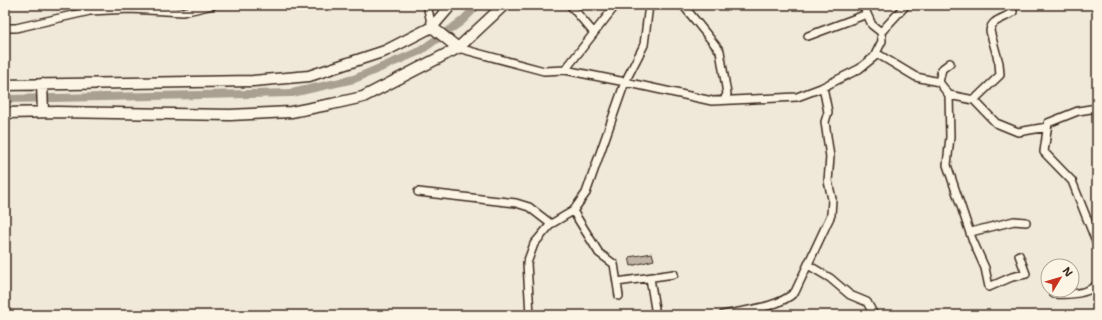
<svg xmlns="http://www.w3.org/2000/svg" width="1102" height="320" viewBox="0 0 1102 320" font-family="'Shantell Sans',sans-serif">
  <rect width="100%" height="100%" fill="#f0e9d9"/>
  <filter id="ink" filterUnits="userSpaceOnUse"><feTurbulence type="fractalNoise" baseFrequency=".025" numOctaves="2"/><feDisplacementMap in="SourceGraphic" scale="8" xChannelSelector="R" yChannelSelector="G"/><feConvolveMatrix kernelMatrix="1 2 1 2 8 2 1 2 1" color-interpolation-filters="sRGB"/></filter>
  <g filter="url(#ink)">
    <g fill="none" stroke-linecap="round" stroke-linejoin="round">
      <path stroke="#aaa091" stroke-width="8" d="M 5,99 L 292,93 L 354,79 L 420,51 L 462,21 L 478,5"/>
    </g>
    <path fill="#beb3a4" stroke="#3b2a1e" d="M 652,253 L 654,260 L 631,266 L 629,257 Z"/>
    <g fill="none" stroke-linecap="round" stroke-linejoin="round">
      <defs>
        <path id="street" d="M 427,5 L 432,27
          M 649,5 L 644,45 L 625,82 L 712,101 L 797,97 L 821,88 L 859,69 L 874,57 L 882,41 L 881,32 L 906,5
          M 683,5 L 720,51 L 727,94 L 724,100
          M 863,5 L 872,25 L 881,32
          M 5,28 L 16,28 L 90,11 L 130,9 L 183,12 L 213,5
          M 594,33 L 616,5
          M 808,36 L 867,14
          M 458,48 L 544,71 L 565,70 L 625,82 L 586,193 L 573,211 L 551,224 L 534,244 L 527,263 L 530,315
          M 876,53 L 916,77 L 939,82 L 942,69 L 950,63
          M 565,70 L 594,33 L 570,5
          M 939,82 L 949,95 L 950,137 L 947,165 L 972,239 L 985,268 L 989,287 L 1012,277 L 1026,274 L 1019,255
          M 949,95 L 974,100 L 996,123 L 1018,132 L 1047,127
          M 974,100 L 1000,75 L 999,63 L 990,31 C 991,19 1005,19 1013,12 L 1012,5
          M 1097,108 L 1078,111 L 1048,123 L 1044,152 L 1072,181 L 1097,244
          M 418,192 L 516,203 L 529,207 L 551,224
          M 573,211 L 599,253 L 614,264 L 619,296
          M 971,232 L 1014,221 L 1026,222
          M 808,265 L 830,278 L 850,295 L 867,302 L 874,315
          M 650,278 L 656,315
          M 617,282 L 674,274
          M 1054,294 C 1067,295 1086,294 1097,285
          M 723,315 C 746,310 778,308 795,292 L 831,215 L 832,199 L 828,181 L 830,157 L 825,122 L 828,112 L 823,87"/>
        <path id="secondary" d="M 432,27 L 458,48
          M 42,84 L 43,112
          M 5,85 L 253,81 L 309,76 L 385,51 L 432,27 L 451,5
          M 5,113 L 57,112 L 230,115 L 291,112 L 332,104 L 363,97 L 458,48 L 504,5"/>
      </defs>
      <use href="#street" stroke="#3b2a1e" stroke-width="10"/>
      <use href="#secondary" stroke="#3b2a1e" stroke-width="13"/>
      <use href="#street" stroke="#fcf5e5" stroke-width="7"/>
      <use href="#secondary" stroke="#fcf5e5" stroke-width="10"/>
    </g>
  </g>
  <rect width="1102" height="320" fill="none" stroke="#fcf5e5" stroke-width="20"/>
  <rect x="10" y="10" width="1082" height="300" fill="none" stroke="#3b2a1e" stroke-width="1.5" filter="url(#ink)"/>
  <g transform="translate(1060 278) rotate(52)"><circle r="19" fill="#fcf5e5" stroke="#afa495"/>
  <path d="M0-3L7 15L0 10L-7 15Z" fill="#c8321e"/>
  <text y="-6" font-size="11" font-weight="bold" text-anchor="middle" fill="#3b2a1e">N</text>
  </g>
</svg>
